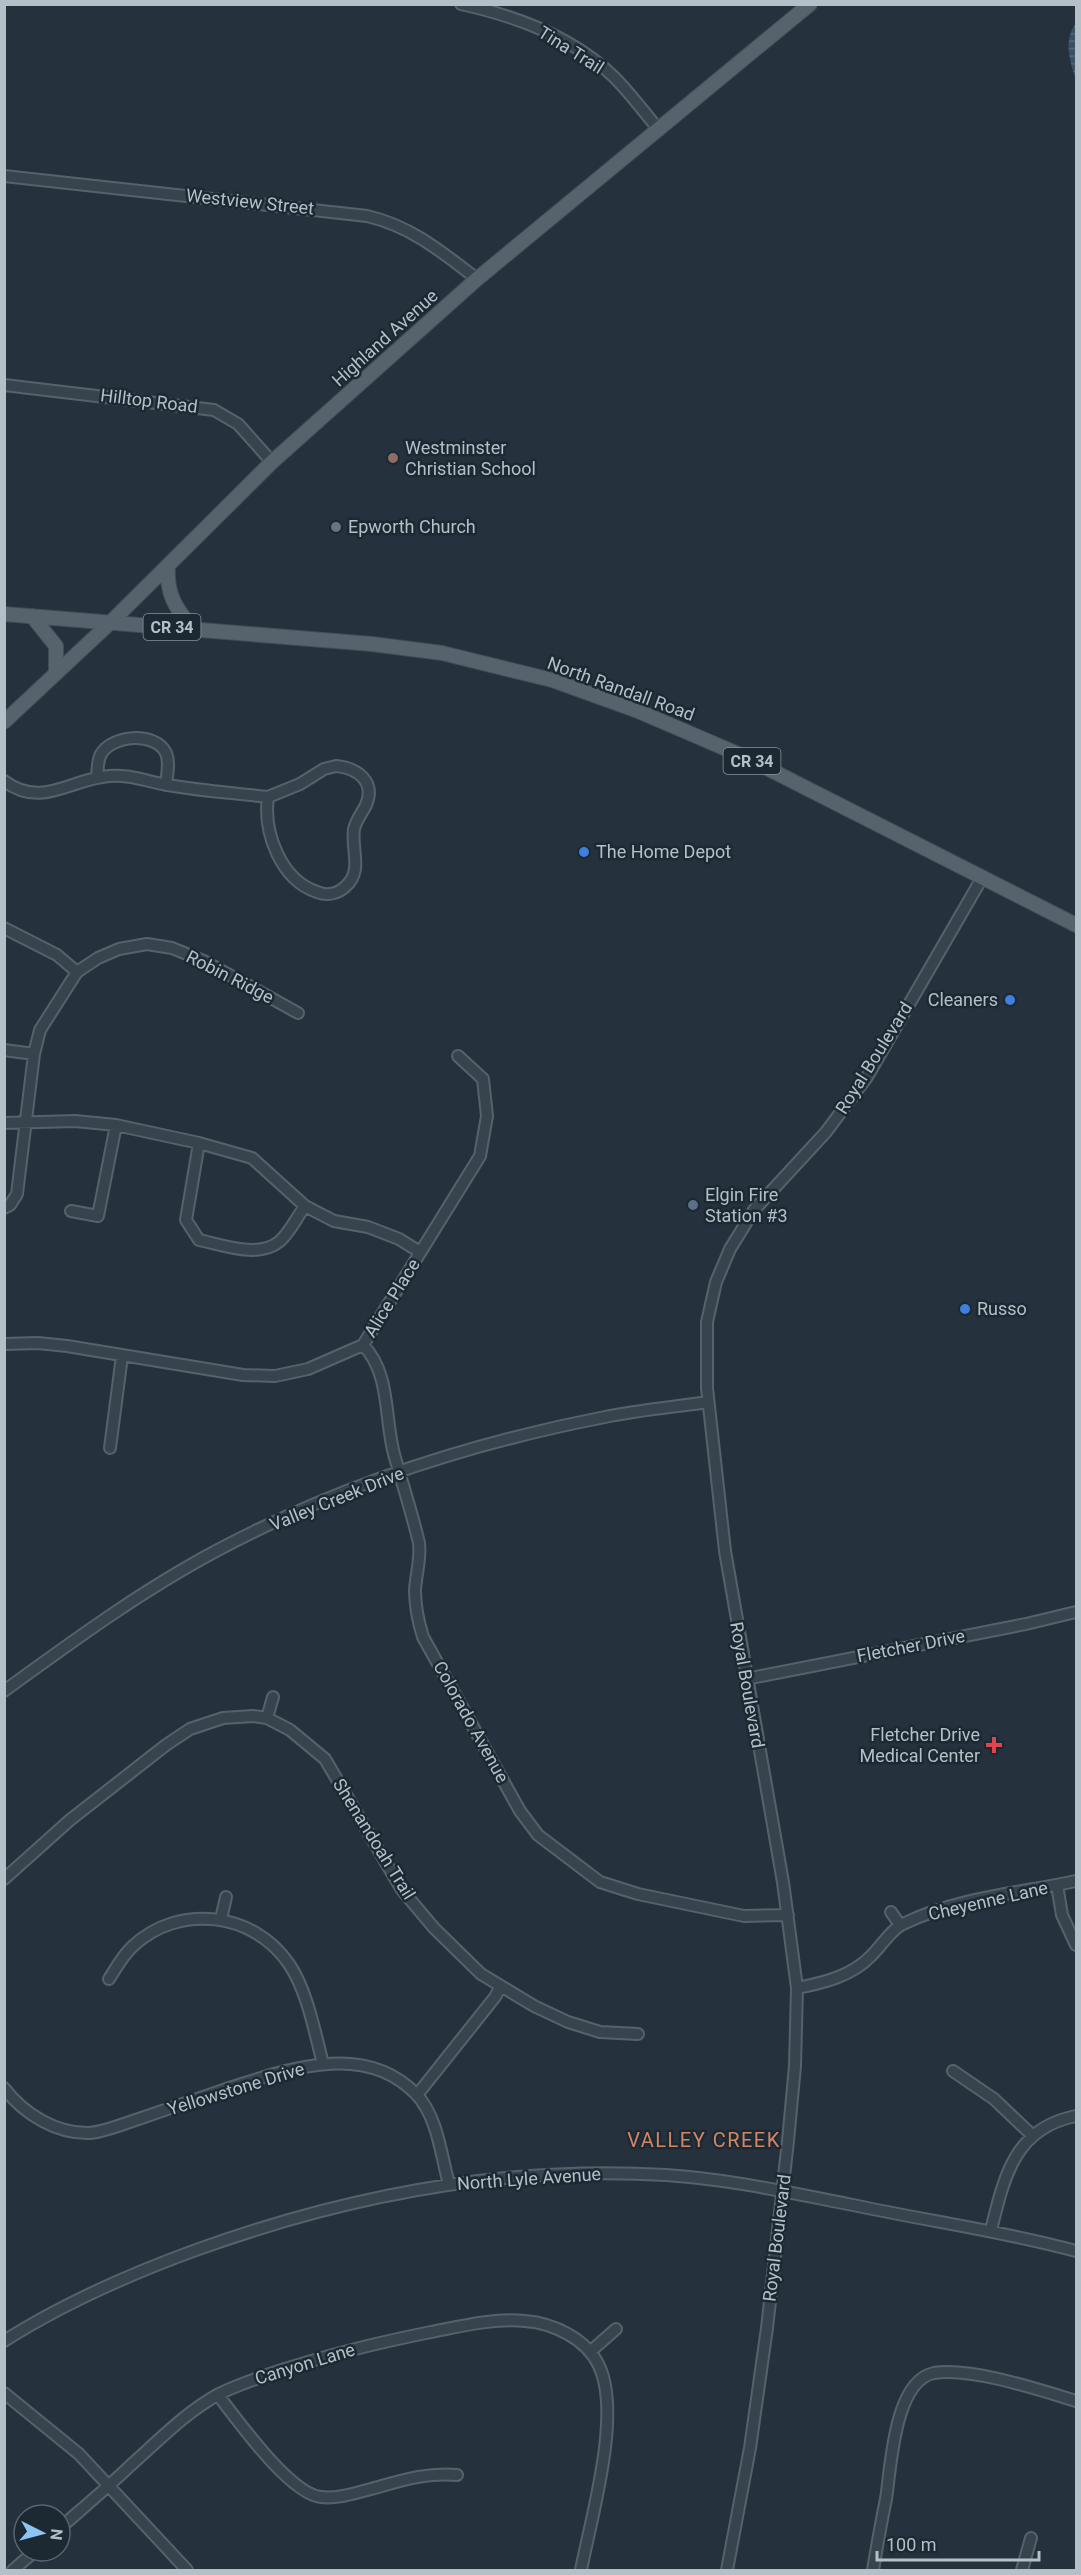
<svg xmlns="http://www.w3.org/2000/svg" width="1081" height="2575" viewBox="0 0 1081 2575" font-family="Roboto,sans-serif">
  <defs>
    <pattern id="water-rules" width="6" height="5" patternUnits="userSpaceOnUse" patternTransform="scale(1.5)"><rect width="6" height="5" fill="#395164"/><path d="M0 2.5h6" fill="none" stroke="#536879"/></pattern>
  </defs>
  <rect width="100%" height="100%" fill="#25323d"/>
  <path fill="url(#water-rules)" d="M 1076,23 L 1076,80 C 1070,61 1063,41 1076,23 Z"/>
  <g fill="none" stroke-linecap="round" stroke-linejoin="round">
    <defs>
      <path id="minor" d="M 461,4 C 516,16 573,37 614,77 C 630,93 644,112 659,130
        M 4,176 L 367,216 C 411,226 442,252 477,279
        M 4,385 L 214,410 L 238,424 L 272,462
        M 336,766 C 357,768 376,781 366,805 C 362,813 356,820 354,829 C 351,849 363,871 346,886 C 338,894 327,896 317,892 C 281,880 263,833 268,797 L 300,784 L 324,769 Z
        M 97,777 C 98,770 97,761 101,754 C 112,735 155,731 166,753 C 170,762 167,775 166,785
        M 4,781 C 42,809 70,779 109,776 C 130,774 148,782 168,785 C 201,791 235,793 268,797
        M 4,928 L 57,955 L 77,972
        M 4,1050 L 34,1054
        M 4,1123 L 75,1121 L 116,1125 L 199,1143 L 252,1158 L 305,1206 L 334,1221 L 368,1227 L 399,1239 L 420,1252
        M 199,1143 L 186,1220 L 199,1240 C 223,1245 259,1259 280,1241 C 290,1232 297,1217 305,1206
        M 4,1208 L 10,1205 L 17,1194 L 34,1054 L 40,1030 L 77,972 L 98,958 L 119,949 L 147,944 L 172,948 L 206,962 L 298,1013
        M 71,1211 L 98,1216 L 116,1125
        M 4,1344 L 38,1343 L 67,1346 L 243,1375 L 275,1376 L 308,1369 L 363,1345 L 480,1156 L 487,1116 L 483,1079 L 458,1056
        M 363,1345 C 391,1374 384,1417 394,1454 C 402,1483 412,1513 419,1543 C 421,1559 416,1574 415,1590 C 415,1607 418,1621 423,1637 L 520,1811 L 538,1835 L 600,1882 L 638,1894 L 744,1916 L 788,1915
        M 110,1448 L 122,1356
        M 746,1679 L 1026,1624 L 1076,1612
        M 4,1691 C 73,1641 141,1591 216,1551 C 336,1487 471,1443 605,1417 C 639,1410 674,1407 708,1402
        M 267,1718 L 273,1697
        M 4,1879 L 70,1820 L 166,1745 L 190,1729 L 223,1718 L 253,1716 L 267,1718 L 290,1730 L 325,1759 L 402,1890 L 434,1928 L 481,1974 L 534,2006 L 568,2022 L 600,2032 L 638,2034
        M 1057,1885 L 1062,1915 L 1076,1945
        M 891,1912 L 900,1925
        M 221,1919 L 226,1897
        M 109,1979 C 116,1968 123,1955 133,1946 C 179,1903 254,1912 289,1964 C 307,1990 315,2033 323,2064
        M 797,1988 C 823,1983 852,1976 871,1956 C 881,1946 892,1929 903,1924 C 956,1898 1019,1893 1076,1881
        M 953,2071 L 994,2099 L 1033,2136
        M 4,2088 C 24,2114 56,2134 90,2133 C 99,2132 109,2129 118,2126 C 154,2114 190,2101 226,2089 C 286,2070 364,2040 416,2094 C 438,2117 441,2156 449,2184
        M 417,2095 L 495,1997 L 501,1986
        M 991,2230 C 1004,2178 1014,2128 1076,2116
        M 4,2341 C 64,2303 130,2274 196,2250 C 346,2196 505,2165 666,2175 C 729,2179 791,2193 853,2205 C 927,2221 1003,2231 1076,2251
        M 591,2351 L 616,2329
        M 4,2393 L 79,2454 L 187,2570
        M 218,2395 C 238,2421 290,2494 321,2497 C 338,2499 355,2493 371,2489 C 400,2481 426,2472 457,2475
        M 60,2528 C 84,2507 108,2487 131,2465 C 159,2440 186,2412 219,2394 C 239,2384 261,2377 282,2370 C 331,2354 381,2342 431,2332 C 462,2326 494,2318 525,2321 C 553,2323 587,2339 599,2366 C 622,2414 591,2518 581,2570
        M 13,2570 L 35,2551
        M 727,2570 L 750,2448 L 767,2328 L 788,2141 L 795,2066 L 797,1988 L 783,1882 L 725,1551 L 707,1388 L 707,1322 L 716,1282 L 730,1249 L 754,1210 L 826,1132 L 867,1077 L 982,878
        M 873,2570 C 877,2546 881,2523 886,2499 C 891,2467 894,2381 934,2373 C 971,2367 1040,2390 1076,2401
        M 1022,2570 L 1031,2538"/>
      <path id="major" d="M 168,565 C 166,593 175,608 193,629
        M 4,614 L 372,644 L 442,653 L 552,680 L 638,711 L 745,757 L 1076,925
        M 32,616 L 56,646 L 56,673
        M 4,722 L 111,622 L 272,462 L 477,279 L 810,4"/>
    </defs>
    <use href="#minor" stroke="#56626b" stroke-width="14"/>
    <use href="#major" stroke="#414d56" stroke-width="16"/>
    <use href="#minor" stroke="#38444d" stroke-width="10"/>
    <use href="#major" stroke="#56636d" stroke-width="14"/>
  </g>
  <circle fill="#8d6e63" stroke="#1d2932" stroke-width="2" cx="393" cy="458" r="6"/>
  <circle fill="#6b7280" stroke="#1d2932" stroke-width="2" cx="336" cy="527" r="6"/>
  <g fill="#3f7fe0" stroke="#1d2932" stroke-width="2">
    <circle cx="584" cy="852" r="6"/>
    <circle cx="1010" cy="1000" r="6"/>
    <circle cx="965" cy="1309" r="6"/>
  </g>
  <circle fill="#5c6f8a" stroke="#1d2932" stroke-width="2" cx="693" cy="1205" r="6"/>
  <path fill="#e0444e" stroke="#1d2932" stroke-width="2" d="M991 1736h6v6h6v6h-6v6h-6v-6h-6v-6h6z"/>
  <g text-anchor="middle" stroke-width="5" stroke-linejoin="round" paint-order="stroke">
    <g fill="#1d2932" stroke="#87929b" stroke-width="1.5">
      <rect x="143.5" y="614" width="57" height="26" rx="4.5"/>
      <rect x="723.5" y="748" width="57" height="26" rx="4.5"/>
    </g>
    <g font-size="16" font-weight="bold" fill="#b4bfc8">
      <text x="172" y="633">CR 34</text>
      <text x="752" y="767">CR 34</text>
    </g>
    <g font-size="18" fill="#b4bfc8" stroke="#1d2932">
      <text transform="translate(571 50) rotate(32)" y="6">Tina Trail</text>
      <text transform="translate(250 202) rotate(6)" y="6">Westview Street</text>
      <text transform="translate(385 338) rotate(-42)" y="6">Highland Avenue</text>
      <text transform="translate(149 401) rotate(7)" y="6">Hilltop Road</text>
      <text transform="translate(621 689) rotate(20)" y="6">North Randall Road</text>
      <text transform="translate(230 977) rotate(27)" y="6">Robin Ridge</text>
      <text transform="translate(874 1058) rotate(-58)" y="6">Royal Boulevard</text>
      <text transform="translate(392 1298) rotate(-58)" y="6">Alice Place</text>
      <text transform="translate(337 1499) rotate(-22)" y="6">Valley Creek Drive</text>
      <text transform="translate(911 1646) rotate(-11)" y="6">Fletcher Drive</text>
      <text transform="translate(747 1685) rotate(80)" y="6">Royal Boulevard</text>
      <text transform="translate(471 1722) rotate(61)" y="6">Colorado Avenue</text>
      <text transform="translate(374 1839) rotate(58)" y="6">Shenandoah Trail</text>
      <text transform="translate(988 1901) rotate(-13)" y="6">Cheyenne Lane</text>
      <text transform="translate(236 2089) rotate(-17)" y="6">Yellowstone Drive</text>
      <text transform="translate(529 2179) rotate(-4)" y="6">North Lyle Avenue</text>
      <text transform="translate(777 2238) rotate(-83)" y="6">Royal Boulevard</text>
      <text transform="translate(305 2364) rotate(-17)" y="6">Canyon Lane</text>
    </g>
    <g font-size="18" fill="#b4bfc8" stroke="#1d2932" text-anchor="start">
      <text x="405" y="454">Westminster<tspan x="405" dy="21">Christian School</tspan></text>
      <text x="348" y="533">Epworth Church</text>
      <text x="596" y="858">The Home Depot</text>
      <text x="998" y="1006" text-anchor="end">Cleaners</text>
      <text x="705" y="1201">Elgin Fire<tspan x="705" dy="21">Station #3</tspan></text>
      <text x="977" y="1315">Russo</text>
      <text x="980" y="1741" text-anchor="end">Fletcher Drive<tspan x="980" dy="21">Medical Center</tspan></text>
    </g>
    <g font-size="20" letter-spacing="1.5" fill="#d28666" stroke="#1d2932">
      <text x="704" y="2147">VALLEY CREEK</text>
    </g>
  </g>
  <rect width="1081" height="2575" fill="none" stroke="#b4bfc8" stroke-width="12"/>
  <g transform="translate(42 2533) rotate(96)"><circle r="28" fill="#1d2932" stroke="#59656e" stroke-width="1.5"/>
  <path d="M0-4.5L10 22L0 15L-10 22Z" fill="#8dc3f5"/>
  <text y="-9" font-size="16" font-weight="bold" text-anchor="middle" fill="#b4bfc8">N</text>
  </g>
  <path d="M877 2551v9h162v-9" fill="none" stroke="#b4bfc8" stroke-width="3"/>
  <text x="886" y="2551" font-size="18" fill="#b4bfc8" stroke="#1d2932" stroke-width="4.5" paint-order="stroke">100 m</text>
</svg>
